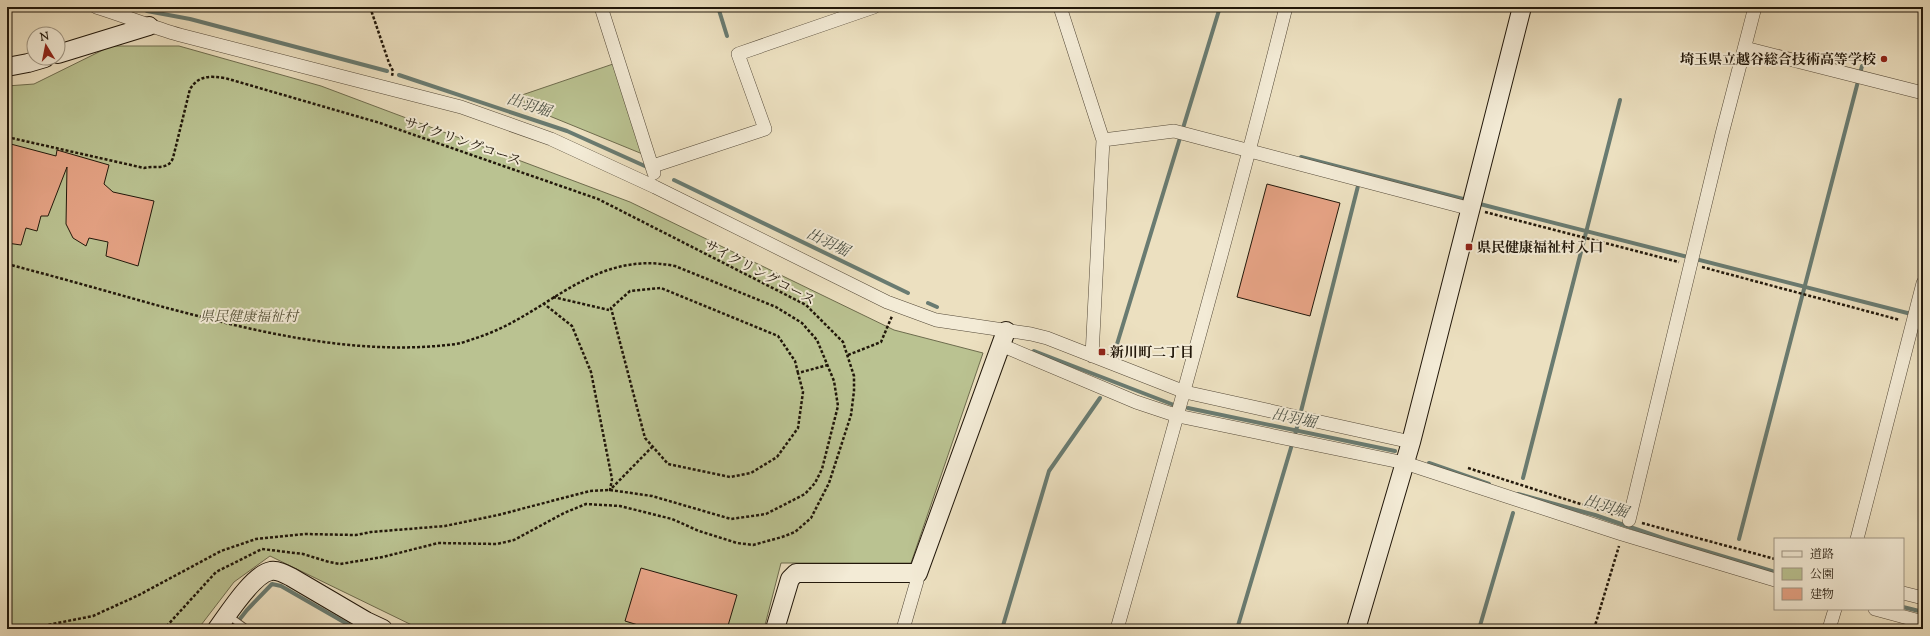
<svg xmlns="http://www.w3.org/2000/svg" width="1930" height="636" viewBox="0 0 1930 636" font-family="'Sorts Mill Goudy','Noto Serif JP',serif">
  <rect width="100%" height="100%" fill="#ece0c0"/>
  <filter id="stains"><feTurbulence type="fractalNoise" baseFrequency=".005" numOctaves="4"/><feColorMatrix values="0 0 0 0 .2 0 0 0 0 .09 0 0 0 0 .02 0 0 0 .5 -.17"/></filter>
  <radialGradient id="worn" r=".72"><stop offset=".6" stop-color="#630" stop-opacity="0"/><stop offset="1" stop-color="#630" stop-opacity=".3"/></radialGradient>
  <path fill="#bac291" stroke="#6e6c4e" d="M 111,46 L 179,46 L 321,86 L 630,202 L 894,330 L 983,353 L 911,563 L 781,563 L 764,629 L 420,629 L 270,556 L 234,582 L 198,629 L 7,629 L 7,86 L 34,84 Z
    M 616,63 L 645,155 L 525,106 L 522,95 Z"/>
  <g fill="none" stroke-linecap="round" stroke-linejoin="round">
    <path stroke="#697b71" stroke-width="4" d="M 131,7 L 134,8
      M 718,7 L 727,36
      M 147,11 L 190,19 L 387,71
      M 399,75 L 567,131 L 647,167
      M 1301,157 L 1467,200
      M 674,180 L 908,293
      M 1476,203 L 1923,317
      M 928,303 L 937,307
      M 1034,351 L 1174,405
      M 1114,354 L 1220,7
      M 1188,408 L 1395,451
      M 1429,463 L 1489,484
      M 1523,478 L 1620,100
      M 1518,494 L 1595,515 L 1665,539 L 1775,572
      M 1739,539 L 1862,66
      M 1903,607 L 1923,612
      M 232,629 L 247,610 L 272,584 L 281,586 L 356,629
      M 1002,629 L 1049,471 L 1100,398
      M 1237,629 L 1296,431 L 1359,182
      M 1479,629 L 1513,513"/>
  </g>
  <path fill="#e6a385" stroke="#21170a" d="M 7,143 L 56,156 L 57,150 L 109,165 L 104,184 L 113,192 L 154,201 L 138,266 L 106,256 L 108,242 L 89,238 L 86,246 L 73,238 L 66,224 L 67,167 L 48,216 L 41,216 L 37,231 L 26,228 L 21,245 L 7,243 Z
    M 1267,184 L 1340,203 L 1310,316 L 1237,297 Z
    M 641,568 L 737,595 L 727,629 L 637,629 L 638,625 L 625,621 Z"/>
  <g fill="none" stroke-linecap="round" stroke-linejoin="round">
    <defs>
      <path id="lane" d="M 229,616 L 247,629"/>
      <path id="street" d="M 96,7 C 125,16 152,27 180,35 L 461,107 L 551,139 L 655,187 L 887,302 L 936,320 L 1031,334 L 1047,338 L 1185,392 L 1411,442
        M 601,7 L 654,173
        M 1060,7 L 1103,140 L 1092,356
        M 1745,48 L 1923,93
        M 1103,140 L 1174,131 L 1471,209
        M 653,166 L 765,129 L 738,54 L 874,7
        M 1001,345 L 1136,402 L 1178,416 L 1405,463 L 1622,534 L 1775,580
        M 1629,520 L 1722,134 L 1755,7
        M 1857,539 L 1923,283
        M 1903,593 L 1923,598
        M 1875,609 L 1923,622
        M 903,629 L 917,581 L 918,573
        M 1117,629 C 1176,422 1234,215 1286,7
        M 1829,629 L 1835,609"/>
      <path id="secondary" d="M 58,54 L 149,26
        M 7,67 L 28,63 L 45,58
        M 217,629 C 228,614 253,574 271,571 C 278,570 285,574 291,577 L 366,621 L 383,629
        M 775,629 L 790,579 L 796,573 L 918,573 L 1006,331
        M 1356,629 L 1411,442 L 1522,7"/>
    </defs>
    <use href="#lane" stroke="#544938" stroke-width="8"/>
    <use href="#street" stroke="#544938" stroke-width="14"/>
    <use href="#secondary" stroke="#21170a" stroke-width="20"/>
    <path stroke="#21170a" stroke-width="2.5" stroke-dasharray="3 2" stroke-linecap="butt" d="M 370,7 L 389,63 L 393,71 L 392,76
      M 7,137 L 144,168 C 155,165 168,171 173,158 L 190,89 C 199,75 210,76 225,78 L 380,123 L 598,199 L 806,305 L 843,342 L 854,376 L 854,391 L 851,415 L 829,483 L 811,518 L 795,532 L 782,537 L 753,545 L 737,543 L 699,531 L 672,519 L 620,506 L 586,504 L 564,513 L 514,540 L 497,544 L 438,543 L 383,557 L 340,564 L 329,562 L 303,554 L 262,549 L 216,572 L 164,629
      M 1485,212 L 1679,262
      M 7,264 C 57,277 106,291 156,305 C 253,331 355,357 456,344 C 463,343 470,340 476,338 C 547,316 591,249 675,266 L 776,307 L 802,323 L 817,340 L 834,381 L 838,406 L 822,469 L 815,483 L 805,494 L 766,514 L 731,519 L 652,496 L 610,490 L 590,491 L 498,515 L 445,526 L 371,532 L 356,535 L 306,534 L 256,539 L 221,551 L 139,595 L 93,616 L 27,629
      M 1702,267 L 1900,320
      M 553,297 L 609,310
      M 543,303 L 572,326 L 591,372 L 612,479 L 610,490 L 652,447
      M 848,355 L 881,342 L 892,316
      M 798,373 L 795,361 L 778,336 L 661,288 L 630,291 L 611,308 L 645,438 L 668,464 L 730,477 L 751,473 L 777,457 L 798,428 L 803,392 L 798,373 L 828,365
      M 1468,468 L 1618,516
      M 1642,523 L 1775,559
      M 1594,629 L 1619,546"/>
    <use href="#lane" stroke="#f3ebd6" stroke-width="6"/>
    <use href="#street" stroke="#f3ebd6" stroke-width="13"/>
    <use href="#secondary" stroke="#f3ebd6" stroke-width="18"/>
  </g>
  <g fill="#8f2418" stroke="#f3ebd6" stroke-width="1.5">
    <circle cx="1884" cy="59" r="4"/>
    <rect x="1465" y="243" width="8" height="8" rx="2"/>
    <rect x="1098" y="348" width="8" height="8" rx="2"/>
  </g>
  <g text-anchor="middle" stroke-width="4" stroke-linejoin="round" paint-order="stroke">
    <g font-size="14" font-weight="bold" fill="#21170a" stroke="#f3ebd6" text-anchor="start">
      <text x="1876" y="64" text-anchor="end">埼玉県立越谷総合技術高等学校</text>
      <text x="1477" y="252">県民健康福祉村入口</text>
      <text x="1110" y="357">新川町二丁目</text>
    </g>
    <g font-size="14" fill="#21170a" stroke="#f3ebd6">
      <text transform="translate(463 141) rotate(19)" y="5">サイクリングコース</text>
      <text transform="translate(760 272) rotate(28)" y="5">サイクリングコース</text>
    </g>
    <g font-size="14" font-style="italic" fill="#575339" stroke="#f3ebd6">
      <text x="249" y="321">県民健康福祉村</text>
    </g>
    <g font-size="15" font-style="italic" fill="#4b5146" stroke="#f3ebd6">
      <text transform="translate(529 105) rotate(18)" y="5">出羽堀</text>
      <text transform="translate(828 242) rotate(26)" y="5">出羽堀</text>
      <text transform="translate(1294 418) rotate(12)" y="5">出羽堀</text>
      <text transform="translate(1606 506) rotate(17)" y="5">出羽堀</text>
    </g>
  </g>
  <rect width="1930" height="636" fill="none" stroke="#ece0c0" stroke-width="24"/>
  <rect x="8" y="8" width="1914" height="620" fill="none" stroke="#21170a" stroke-width="2"/>
  <rect x="12" y="12" width="1906" height="612" fill="none" stroke="#21170a"/>
  <rect x="1774" y="538" width="130" height="72" fill="#f3ebd6" stroke="#9f9684"/>
  <rect x="1782" y="551" width="20" height="6" fill="#f3ebd6" stroke="#9f9684"/>
  <text x="1810" y="558" font-size="12" fill="#21170a">道路</text>
  <rect x="1782" y="568" width="20" height="12" fill="#bac291" stroke="#9f9684"/>
  <text x="1810" y="578" font-size="12" fill="#21170a">公園</text>
  <rect x="1782" y="588" width="20" height="12" fill="#e6a385" stroke="#9f9684"/>
  <text x="1810" y="598" font-size="12" fill="#21170a">建物</text>
  <g transform="translate(46 46) rotate(350)"><circle r="19" fill="#f3ebd6" stroke="#9f9684"/>
  <path d="M0-3L7 15L0 10L-7 15Z" fill="#8f2418"/>
  <text y="-6" font-size="11" font-weight="bold" text-anchor="middle" fill="#21170a">N</text>
  </g>
  <rect width="100%" height="100%" filter="url(#stains)"/>
  <rect width="100%" height="100%" fill="url(#worn)"/>
</svg>
